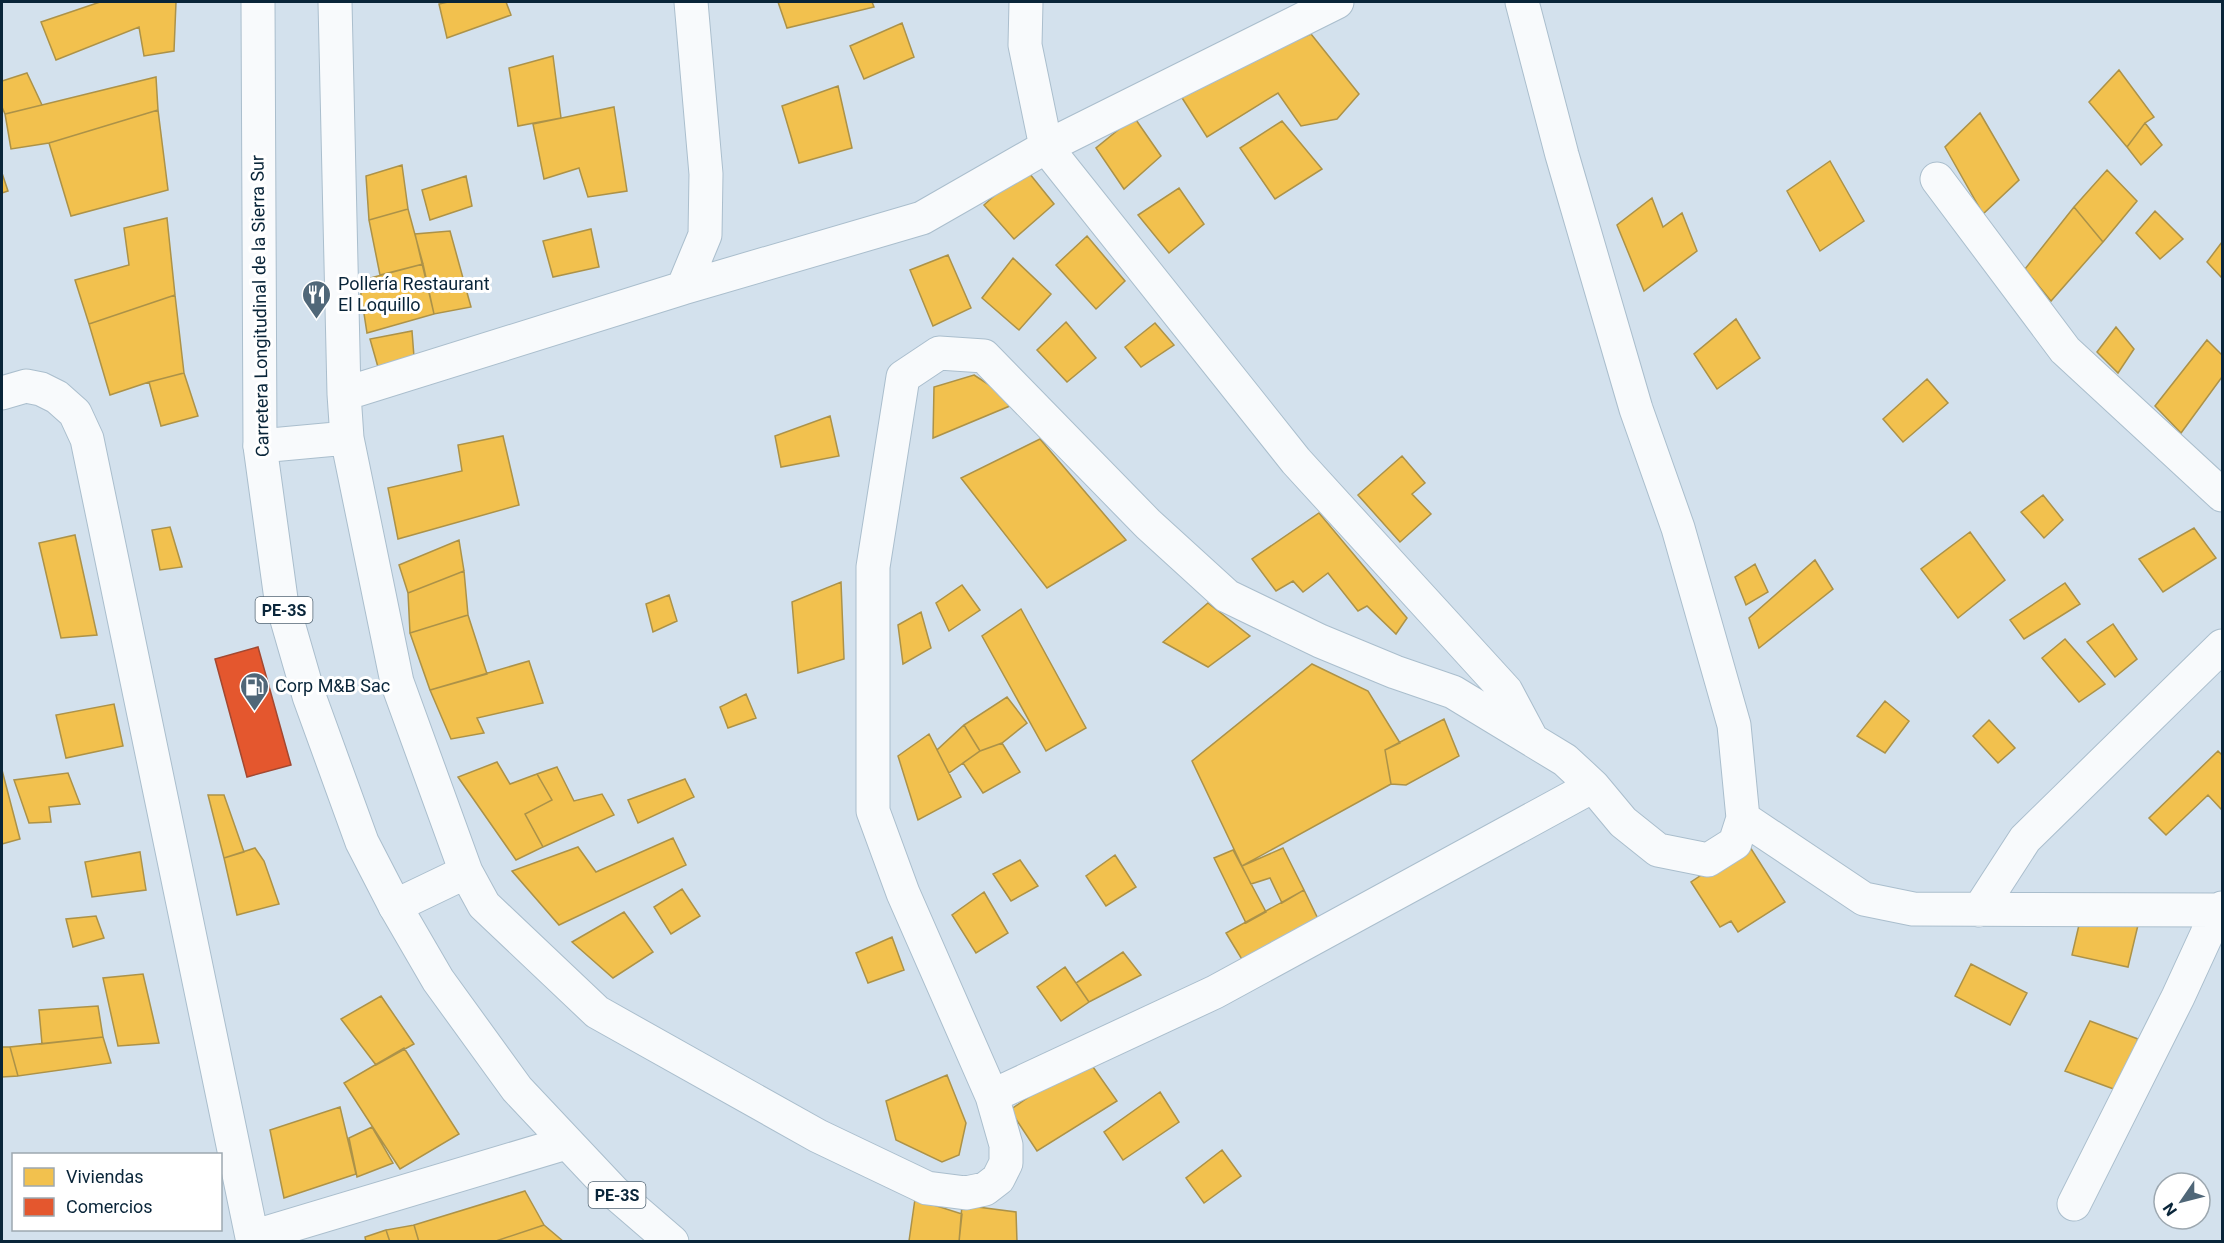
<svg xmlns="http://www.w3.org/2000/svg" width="2224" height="1243" viewBox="0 0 2224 1243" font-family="Roboto,sans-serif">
  <rect width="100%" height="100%" fill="#d3e1ed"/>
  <path fill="#f2c14e" stroke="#ac9248" stroke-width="1.5" d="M 100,2 L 176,2 L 174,51 L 144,56 L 139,27 L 56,60 L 41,22 Z
    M 448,2 L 506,2 L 511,15 L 447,38 L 439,4 Z
    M 778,2 L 872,2 L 874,7 L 787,28 Z
    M 902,23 L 914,57 L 864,79 L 850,46 Z
    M 1311,34 L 1359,94 L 1337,119 L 1301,126 L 1278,93 L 1207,137 L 1177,90 Z
    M 553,56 L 561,118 L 518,126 L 509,68 Z
    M 2119,70 L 2154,117 L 2145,123 L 2127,147 L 2089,102 Z
    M 27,73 L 42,105 L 5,114 L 2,107 L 2,81 Z
    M 156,77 L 158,110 L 49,143 L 11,149 L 5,114 Z
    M 838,86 L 852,148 L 799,163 L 782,106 Z
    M 614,107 L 627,191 L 588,197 L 579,168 L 544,179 L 533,124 Z
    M 158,110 L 168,190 L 71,216 L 49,143 Z
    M 1980,113 L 2019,180 L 1983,214 L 1945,147 Z
    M 1134,117 L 1161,156 L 1124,189 L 1096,148 Z
    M 1282,121 L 1322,169 L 1275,199 L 1240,148 Z
    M 2145,123 L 2162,145 L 2141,165 L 2127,147 Z
    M 1830,161 L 1864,221 L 1820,251 L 1787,191 Z
    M 402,165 L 408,209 L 369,220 L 366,176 Z
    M 1025,168 L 1054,204 L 1014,239 L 984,205 Z
    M 2107,170 L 2137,201 L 2103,242 L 2074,207 Z
    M 2,173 L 8,191 L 2,193 Z
    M 466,176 L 472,206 L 430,220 L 422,190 Z
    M 1179,188 L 1204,224 L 1169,253 L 1138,215 Z
    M 1652,198 L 1663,227 L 1682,213 L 1697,251 L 1644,291 L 1617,225 Z
    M 2074,207 L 2103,242 L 2051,301 L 2025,269 Z
    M 408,209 L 423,264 L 380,275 L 369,220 Z
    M 2155,211 L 2183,239 L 2160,259 L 2136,233 Z
    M 167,218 L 175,295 L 89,324 L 75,280 L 129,265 L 124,228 Z
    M 591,229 L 599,267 L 553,277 L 543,241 Z
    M 450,231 L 471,307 L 434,314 L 415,234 Z
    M 1087,236 L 1125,281 L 1096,309 L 1056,265 Z
    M 2222,242 L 2222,278 L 2207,262 Z
    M 948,255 L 971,308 L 933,326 L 910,270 Z
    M 1013,258 L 1051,294 L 1019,330 L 982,298 Z
    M 423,264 L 434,314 L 367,333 L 359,281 Z
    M 175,295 L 184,373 L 149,382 L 110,395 L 89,324 Z
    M 1736,319 L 1760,358 L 1717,389 L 1694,354 Z
    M 1066,322 L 1096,358 L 1067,382 L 1037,350 Z
    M 1155,323 L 1174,345 L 1141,367 L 1125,347 Z
    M 2116,327 L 2134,349 L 2118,373 L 2097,352 Z
    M 412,331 L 414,357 L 378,367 L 370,339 Z
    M 2207,340 L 2222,355 L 2222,377 L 2181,433 L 2155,406 Z
    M 184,373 L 198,416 L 161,426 L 149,382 Z
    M 974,375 L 1017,403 L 933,438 L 934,387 Z
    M 1927,379 L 1948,403 L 1903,442 L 1883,419 Z
    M 830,416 L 839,456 L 781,467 L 775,436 Z
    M 503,436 L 519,505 L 398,539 L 388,488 L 462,471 L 458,445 Z
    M 1040,439 L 1126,540 L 1047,588 L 961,478 Z
    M 1402,456 L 1425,483 L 1412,494 L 1431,514 L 1400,542 L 1358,495 Z
    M 2043,495 L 2063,520 L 2044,538 L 2021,512 Z
    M 1319,513 L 1407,618 L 1396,634 L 1367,606 L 1358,611 L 1328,573 L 1303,592 L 1293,581 L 1276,591 L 1252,559 Z
    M 170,527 L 182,567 L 160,570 L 152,530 Z
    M 2194,528 L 2216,558 L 2163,592 L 2139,559 Z
    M 1970,532 L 2005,580 L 1958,618 L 1921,569 Z
    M 75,535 L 97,635 L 61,638 L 39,543 Z
    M 459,540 L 464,571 L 408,593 L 399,565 Z
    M 1815,560 L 1833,589 L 1759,648 L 1749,618 Z
    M 1755,564 L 1768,592 L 1746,605 L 1735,577 Z
    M 464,571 L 468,615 L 410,633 L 408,593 Z
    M 841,582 L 844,659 L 798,673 L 792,602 Z
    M 2065,583 L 2080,604 L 2024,639 L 2010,620 Z
    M 962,585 L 980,610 L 949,631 L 936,603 Z
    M 669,595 L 677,621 L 653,632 L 646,604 Z
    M 1208,603 L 1250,636 L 1208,667 L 1163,642 Z
    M 1021,609 L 1086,728 L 1046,751 L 982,636 Z
    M 921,612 L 931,648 L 903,664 L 898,625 Z
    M 468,615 L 487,674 L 430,690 L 410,633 Z
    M 2113,624 L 2137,659 L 2115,677 L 2087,642 Z
    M 2065,639 L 2105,684 L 2079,702 L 2042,658 Z
    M 529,661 L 543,703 L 477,718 L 484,733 L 451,739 L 430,690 Z
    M 1312,664 L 1368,691 L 1400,743 L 1385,750 L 1391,784 L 1242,866 L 1192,761 Z
    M 746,694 L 756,718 L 728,728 L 720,707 Z
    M 1007,697 L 1027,723 L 1002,743 L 980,751 L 964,725 Z
    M 1885,701 L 1909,721 L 1885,753 L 1857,736 Z
    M 114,704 L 123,746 L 66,758 L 56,715 Z
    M 1444,719 L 1459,756 L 1406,785 L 1391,784 L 1385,750 Z
    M 1989,720 L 2015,748 L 1998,763 L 1973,736 Z
    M 964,725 L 980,751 L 949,773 L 937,750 Z
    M 929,734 L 961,797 L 918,820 L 898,756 Z
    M 1002,743 L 1020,772 L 983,793 L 963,763 L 980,751 Z
    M 2218,751 L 2222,755 L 2222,810 L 2208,795 L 2166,835 L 2149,818 Z
    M 497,762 L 510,784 L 537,774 L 552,800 L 525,814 L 543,847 L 516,860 L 458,777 Z
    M 557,767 L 574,801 L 602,794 L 614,815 L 543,847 L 525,814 L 552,800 L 537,774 Z
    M 2,770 L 20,839 L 2,844 Z
    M 68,773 L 80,804 L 49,807 L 51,822 L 29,823 L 14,780 Z
    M 685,779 L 694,797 L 638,823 L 628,800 Z
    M 208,795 L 224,795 L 244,852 L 224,858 Z
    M 673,838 L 686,865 L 559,925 L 512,871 L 578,847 L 596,872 Z
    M 1748,844 L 1785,902 L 1738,932 L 1731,921 L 1720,927 L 1691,882 Z
    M 255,848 L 264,861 L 279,904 L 237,915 L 224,858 Z
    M 1283,848 L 1304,890 L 1282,903 L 1270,878 L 1251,884 L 1242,866 Z
    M 1233,850 L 1266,912 L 1246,923 L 1214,858 Z
    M 140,852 L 146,890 L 92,897 L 85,862 Z
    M 1115,855 L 1136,887 L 1106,906 L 1086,876 Z
    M 1020,860 L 1038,886 L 1011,901 L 993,874 Z
    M 682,889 L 700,916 L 671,934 L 654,907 Z
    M 1304,890 L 1321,925 L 1246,966 L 1226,933 Z
    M 984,892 L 1008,933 L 976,953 L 952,915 Z
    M 624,912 L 653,952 L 613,978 L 572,942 Z
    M 2082,912 L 2138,925 L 2128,967 L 2072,955 Z
    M 96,916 L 104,938 L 73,947 L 66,919 Z
    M 892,937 L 904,970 L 868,983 L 856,953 Z
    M 1123,952 L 1141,975 L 1089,1002 L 1076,983 Z
    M 1971,964 L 2027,993 L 2010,1025 L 1955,996 Z
    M 1065,967 L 1089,1002 L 1061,1021 L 1037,987 Z
    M 143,974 L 159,1043 L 118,1046 L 103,978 Z
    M 381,996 L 414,1044 L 376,1065 L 341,1019 Z
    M 98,1006 L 103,1037 L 42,1044 L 39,1010 Z
    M 2090,1021 L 2138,1039 L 2119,1091 L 2065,1071 Z
    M 103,1037 L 111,1063 L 18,1076 L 10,1047 Z
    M 2,1047 L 10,1047 L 18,1076 L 2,1077 Z
    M 404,1048 L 459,1134 L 400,1169 L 344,1083 Z
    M 1086,1057 L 1117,1101 L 1037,1151 L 1010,1110 Z
    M 947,1075 L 966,1123 L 959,1155 L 942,1162 L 896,1140 L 886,1101 Z
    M 1160,1092 L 1179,1122 L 1123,1160 L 1104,1132 Z
    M 340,1107 L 356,1174 L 284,1198 L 270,1130 Z
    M 372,1127 L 393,1163 L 357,1177 L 349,1138 Z
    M 1222,1150 L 1241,1176 L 1204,1203 L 1186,1178 Z
    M 525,1191 L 544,1225 L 493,1242 L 419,1242 L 414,1225 Z
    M 915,1199 L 962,1214 L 959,1242 L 909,1241 Z
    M 962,1205 L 1016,1212 L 1017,1242 L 959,1242 Z
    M 414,1225 L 419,1242 L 390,1242 L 386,1230 Z
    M 544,1225 L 564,1242 L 493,1242 Z
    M 386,1230 L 390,1242 L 366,1242 L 365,1237 Z"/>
  <path fill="#e4572e" stroke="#a24831" stroke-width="1.5" d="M 258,647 L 291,765 L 247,777 L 215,659 Z"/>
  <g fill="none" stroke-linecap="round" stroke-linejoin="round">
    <defs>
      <path id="minor" d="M 335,2 L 344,394
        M 1026,2 L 1025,45 L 1046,147 L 1296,461 L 1506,691 L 1531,738
        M 1937,179 L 2065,350 L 2222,495
        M 683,288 L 922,218 L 1046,147 L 1337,2
        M 2,393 L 26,386 L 41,389 L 57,397 L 75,413 L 87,439 L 253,1242
        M 347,438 L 397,682 L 466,872
        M 260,446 L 347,438 L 344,394 L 683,288 L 705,235 L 706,174 L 691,2
        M 1743,818 L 1864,899 L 1913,909 L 2218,910 L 2222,908
        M 395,906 L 466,872 L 484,905 L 597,1012 L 818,1136 L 927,1188 L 966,1193 L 985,1189 L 998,1179 L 1006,1163 L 1006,1145 L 992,1096 L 903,893 L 873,811 L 873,567 L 903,377 L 939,353 L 984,356 L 1148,524 L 1227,596 L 1320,641 L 1395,672 L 1453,692 L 1565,760 L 1593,786 L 1623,822 L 1658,850 L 1708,860 L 1735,843 L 1743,818 L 1734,725 L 1678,528 L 1636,409 L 1562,155 L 1522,2
        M 1979,910 L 2025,839 L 2222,646
        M 992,1096 L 1215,992 L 1593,786
        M 2074,1204 L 2178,997 L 2218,910
        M 252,1237 L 566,1143"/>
      <path id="highway" d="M 258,2 L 260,446 L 281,599 L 309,696 L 362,842 L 395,906 L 438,980 L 517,1089 L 614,1192 L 672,1242"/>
    </defs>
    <use href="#minor" stroke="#aabecd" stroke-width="35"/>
    <use href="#highway" stroke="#aabecd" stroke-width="35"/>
    <use href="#minor" stroke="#f8fafc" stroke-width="33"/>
    <use href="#highway" stroke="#f8fafc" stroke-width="33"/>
  </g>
  <defs>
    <symbol id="restaurant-pin" viewBox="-11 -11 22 30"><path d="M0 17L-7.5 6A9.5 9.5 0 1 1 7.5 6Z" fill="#506778" stroke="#fff"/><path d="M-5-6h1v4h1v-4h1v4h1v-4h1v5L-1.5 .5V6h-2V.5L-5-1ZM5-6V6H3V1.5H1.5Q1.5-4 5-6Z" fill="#fff"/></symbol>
    <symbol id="fuel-pin" viewBox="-11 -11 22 30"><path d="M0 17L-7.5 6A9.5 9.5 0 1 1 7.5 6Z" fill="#506778" stroke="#fff"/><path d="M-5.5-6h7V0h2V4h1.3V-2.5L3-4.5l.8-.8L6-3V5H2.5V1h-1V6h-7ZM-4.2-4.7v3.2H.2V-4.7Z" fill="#fff"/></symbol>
  </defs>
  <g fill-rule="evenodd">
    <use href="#restaurant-pin" x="300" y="278" width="33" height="45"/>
    <use href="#fuel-pin" x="238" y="670" width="33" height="45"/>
  </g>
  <g text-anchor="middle" stroke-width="6" stroke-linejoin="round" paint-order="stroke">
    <g fill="#fff" stroke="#536674" stroke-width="1.5">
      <rect x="255.5" y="597" width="57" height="26" rx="4.5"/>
      <rect x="588.5" y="1182" width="57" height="26" rx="4.5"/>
    </g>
    <g font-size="16" font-weight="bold" fill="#092539">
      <text x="284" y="616">PE-3S</text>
      <text x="617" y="1201">PE-3S</text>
    </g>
    <g font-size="18" fill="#092539" stroke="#fff" text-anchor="start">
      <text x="338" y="290">Pollería Restaurant<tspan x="338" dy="21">El Loquillo</tspan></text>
      <text x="275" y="692">Corp M&amp;B Sac</text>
    </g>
    <g font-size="18" fill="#092539" stroke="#fff">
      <text transform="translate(260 306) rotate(-91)" y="6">Carretera Longitudinal de la Sierra Sur</text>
    </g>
  </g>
  <rect width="2224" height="1243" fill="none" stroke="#092539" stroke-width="6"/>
  <rect x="12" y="1153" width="210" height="78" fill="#ffffff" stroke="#9da8b0" stroke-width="1.5"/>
  <rect x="24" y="1168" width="30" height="18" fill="#f2c14e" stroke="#9da8b0" stroke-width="1.5"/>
  <text x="66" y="1183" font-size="18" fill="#092539">Viviendas</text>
  <rect x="24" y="1198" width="30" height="18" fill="#e4572e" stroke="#9da8b0" stroke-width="1.5"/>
  <text x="66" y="1213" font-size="18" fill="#092539">Comercios</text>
  <g transform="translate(2182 1201) rotate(235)"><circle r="28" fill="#ffffff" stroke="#9da8b0" stroke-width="1.5"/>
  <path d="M0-4.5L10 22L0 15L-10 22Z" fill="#506778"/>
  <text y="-9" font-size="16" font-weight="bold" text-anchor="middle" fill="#092539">N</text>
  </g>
</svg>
